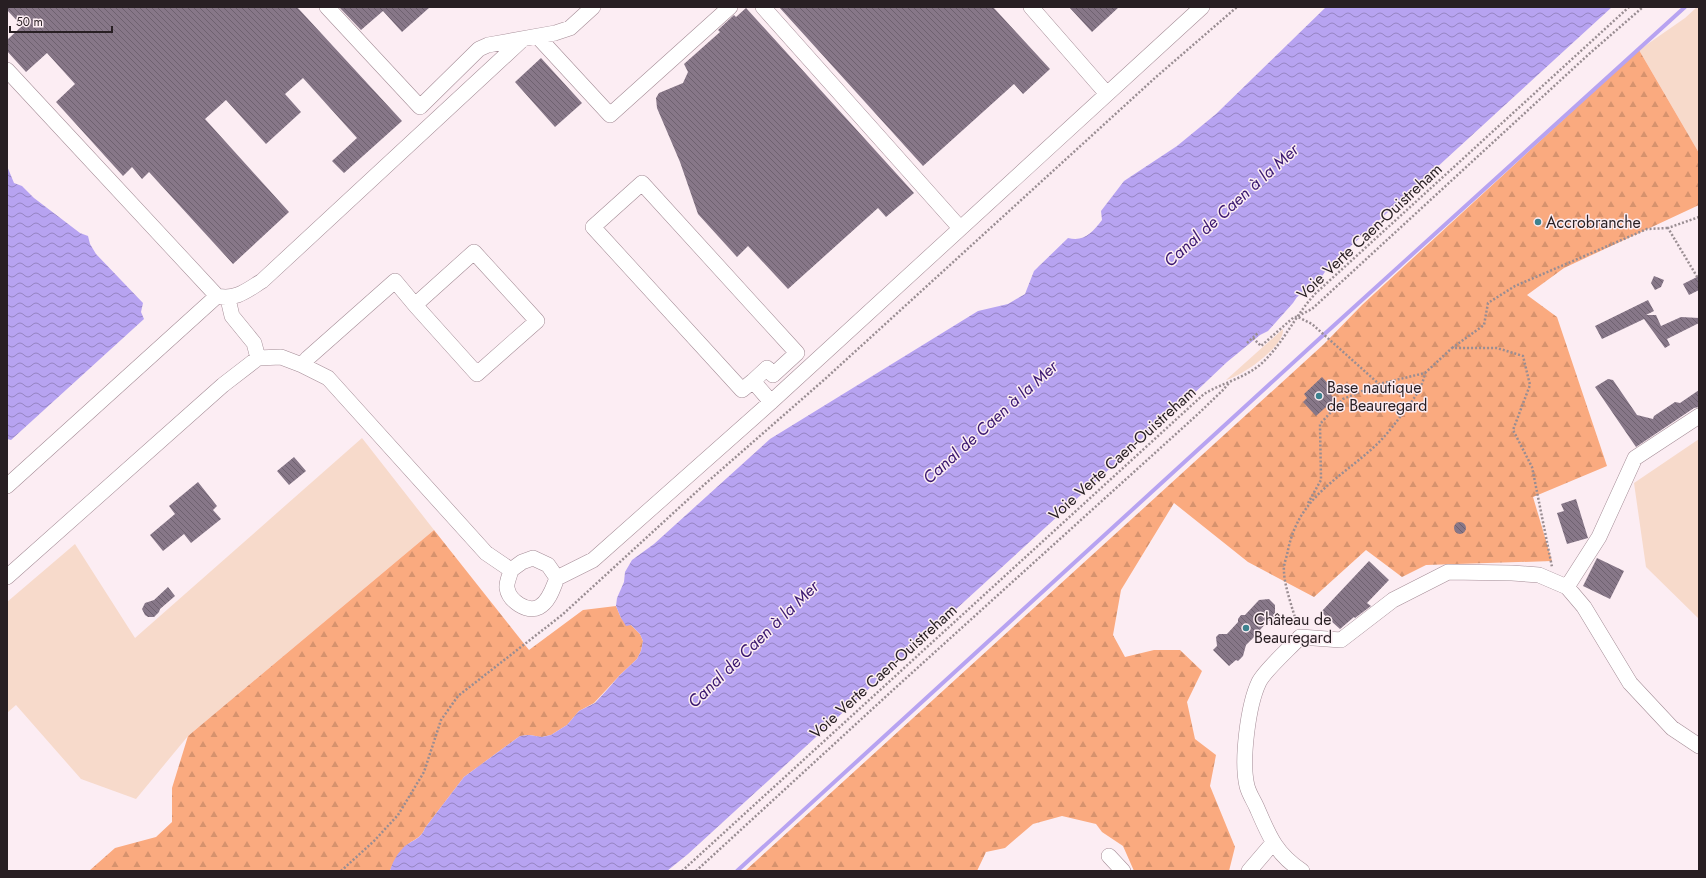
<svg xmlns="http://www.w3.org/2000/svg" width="1706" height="878" viewBox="0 0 1706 878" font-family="Jost,sans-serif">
  <defs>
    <pattern id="forest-firs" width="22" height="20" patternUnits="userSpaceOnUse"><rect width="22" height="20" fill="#faaa7f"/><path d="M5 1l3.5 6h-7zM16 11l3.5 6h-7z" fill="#d6926d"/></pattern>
    <pattern id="water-waves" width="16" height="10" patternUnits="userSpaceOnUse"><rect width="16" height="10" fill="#b7a3f1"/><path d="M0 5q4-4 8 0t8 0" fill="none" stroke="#9584c3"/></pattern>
    <pattern id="building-back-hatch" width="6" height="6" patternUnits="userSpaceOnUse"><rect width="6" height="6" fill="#877788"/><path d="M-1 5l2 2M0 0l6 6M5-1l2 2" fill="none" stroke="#6e616f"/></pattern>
  </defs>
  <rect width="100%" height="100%" fill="#fcedf3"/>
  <path fill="#f7dacb" d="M 1697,7 L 1699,7 L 1699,153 L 1639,50 L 1685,18 Z
    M 1283,329 C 1285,346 1241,377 1226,380 Z
    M 362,438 L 434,530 L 188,736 L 136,799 L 81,779 L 16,705 L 7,713 L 7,602 L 75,544 L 135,638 Z
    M 1699,439 L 1699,619 L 1646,567 L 1634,483 Z"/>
  <path fill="url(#forest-firs)" d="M 1639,50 L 1699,153 L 1699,205 L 1564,268 L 1527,295 L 1557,317 L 1607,466 L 1533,497 L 1552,561 L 1426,565 L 1402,577 L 1366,550 L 1314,597 L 1248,562 L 1174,503 L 1121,590 L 1113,635 L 1125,657 L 1154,650 L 1180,650 L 1202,671 L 1187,702 L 1195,739 L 1216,755 L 1210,786 L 1235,847 L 1229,871 L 1134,871 L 1123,846 L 1102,832 L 1096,824 L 1062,816 L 1033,824 L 1005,848 L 986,852 L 977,871 L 745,871 L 1324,344 L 1362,305 Z
    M 434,530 L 529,650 L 583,610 L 616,606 L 621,618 L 631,625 L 640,634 L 643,641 L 641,651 L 637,659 L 620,675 L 594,703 L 579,711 L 567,725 L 551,735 L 542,737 L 529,735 L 520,736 L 464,777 L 425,828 C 421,839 413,839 406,846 C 400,853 393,862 390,871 L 89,871 L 115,848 L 156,837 L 172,822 L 172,788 L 188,736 Z"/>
  <path fill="url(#water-waves)" d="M 1326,7 L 1612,7 L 1329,266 L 1316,285 L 1297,297 L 1293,303 L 1268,331 L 1260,335 L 1227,362 L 1189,398 L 1162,419 L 1128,452 L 688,854 L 667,871 L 390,871 C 392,863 397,854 403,848 C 411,840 421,840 425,828 L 464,777 L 520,736 L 529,735 L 542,737 L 551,735 L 567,725 L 579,711 L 595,703 L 607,690 L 620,675 L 637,659 L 641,651 L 643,641 L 640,634 L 631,625 L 626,626 L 621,618 L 616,606 L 617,598 L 624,582 L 625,572 L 632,560 L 654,544 L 770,439 L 978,311 L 1008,304 L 1025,294 L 1034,271 L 1068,238 C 1084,242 1092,233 1102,220 L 1101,211 L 1124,181 L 1177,146 L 1216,114 Z
    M 7,166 L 14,183 L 22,186 L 34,198 L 80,233 L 88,236 L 90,244 L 96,254 L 143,303 L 141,312 L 144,319 L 11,440 L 7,439 Z"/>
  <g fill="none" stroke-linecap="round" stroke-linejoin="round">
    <path stroke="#b7a3f1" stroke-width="4" d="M 737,871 L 1330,329 L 1685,7"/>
  </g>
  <path fill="url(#building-back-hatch)" d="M 7,7 L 297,7 L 402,121 L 344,173 L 332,161 L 357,138 L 303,78 L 285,94 L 301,112 L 266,144 L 226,100 L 205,119 L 289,212 L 233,264 L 149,172 L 142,179 L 132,167 L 123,176 L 56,102 L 75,84 L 47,53 L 26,72 L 7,51 L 7,40 L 22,26 L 7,10 Z
    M 339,7 L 430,7 L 402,32 L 383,11 L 361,30 Z
    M 779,7 L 993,7 L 1050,69 L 1023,94 L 1014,84 L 923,166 Z
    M 1069,7 L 1119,7 L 1092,32 Z
    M 746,8 L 914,193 L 886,217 L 878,208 L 788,289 L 748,246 L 737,257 L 698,214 L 680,162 L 657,108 L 656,98 L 659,93 L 683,83 L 688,72 L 684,64 L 720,32 L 718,30 L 734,15 L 736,17 Z
    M 541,58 L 582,103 L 555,127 L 515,82 Z
    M 1654,276 L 1664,280 L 1661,287 L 1655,290 L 1651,283 Z
    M 1699,276 L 1699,290 L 1689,295 L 1683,284 Z
    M 1648,300 L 1654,311 L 1646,315 L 1656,315 L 1661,326 L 1681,317 L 1699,318 L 1699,323 L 1667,339 L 1670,345 L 1665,348 L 1644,319 L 1602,339 L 1595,326 Z
    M 1322,377 L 1335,391 L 1331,395 L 1335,399 L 1316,416 L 1303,402 L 1307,398 L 1304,394 Z
    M 1608,379 L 1613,380 L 1637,415 L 1653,419 L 1654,416 L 1675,402 L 1680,403 L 1699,390 L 1699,407 L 1694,408 L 1636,447 L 1595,387 Z
    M 294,457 L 306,471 L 289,485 L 277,471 Z
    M 198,482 L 217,506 L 213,510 L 221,519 L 191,543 L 184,534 L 163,551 L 150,535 L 175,514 L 169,506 Z
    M 1576,499 L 1588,538 L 1567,544 L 1557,513 L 1564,511 L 1561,504 Z
    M1454 528a6 6 0 1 1 12 0a6 6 0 1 1-12 0Z
    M 1597,558 L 1624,571 L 1610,599 L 1583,586 Z
    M 1369,561 L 1389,580 L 1367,603 L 1371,606 L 1355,618 L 1354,617 L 1340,629 L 1321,612 Z
    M 168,587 L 175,596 L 160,609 L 159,612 L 154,617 L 148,617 L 145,615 L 142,609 L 145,603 L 154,600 Z
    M 1269,599 L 1275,605 L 1275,621 L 1268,621 L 1259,631 L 1259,636 L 1255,636 L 1246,645 L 1243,656 L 1238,661 L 1236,660 L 1229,666 L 1213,650 L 1217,646 L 1216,637 L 1219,634 L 1227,634 L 1238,622 L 1238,619 L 1241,615 L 1245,615 L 1259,600 Z"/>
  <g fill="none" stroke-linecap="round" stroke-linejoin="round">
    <defs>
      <path id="minor" d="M 327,7 L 420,107 L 479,49 L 488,45 L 555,33 L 570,28 L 593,7
        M 763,7 L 960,228
        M 1031,7 L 1107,94
        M 538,37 L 610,115 L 730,7
        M 7,70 L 217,296 C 236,300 246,291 262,281 L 522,40
        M 474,252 L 537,321 L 477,374 L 415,305 Z
        M 228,299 L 232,316 L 254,343 L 258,358
        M 302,365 L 308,358 L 395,281 L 415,305
        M 753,381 L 767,368 L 773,375 L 797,353 L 642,183 L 593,227 L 742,390 L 753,381 L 771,402
        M 7,486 L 217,296
        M 533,558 L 548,565 L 557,578 C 553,588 549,602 539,607 C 527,613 509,601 507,588 C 506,583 510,575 511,570 L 522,562 Z
        M 7,577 L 223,385 L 258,358 L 281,357 L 302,365 L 328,378 L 486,553 L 511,570
        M 557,578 L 593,560 L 771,402 L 1202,7
        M 1567,587 L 1599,537 L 1635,458 L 1699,416
        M 1109,856 L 1123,871
        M 1249,871 L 1273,843
        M 1302,871 C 1276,854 1269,836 1257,808 C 1254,801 1249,794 1247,786 C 1241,761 1248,705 1259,682 C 1264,671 1290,648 1300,637 L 1341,640 L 1393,600 L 1448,572 L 1512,573 L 1539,575 L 1567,587 L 1584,607 L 1630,683 L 1672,728 L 1699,746"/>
    </defs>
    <use href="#minor" stroke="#a48c96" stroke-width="16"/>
    <path stroke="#998d92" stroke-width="2.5" stroke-dasharray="2 2" stroke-linecap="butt" d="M 1699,217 L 1668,228 L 1699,280
      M 1298,316 L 1312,309 L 1589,54 L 1643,7
      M 1253,338 L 1261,346 L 1294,317 L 1298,317 L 1312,324 L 1379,384 L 1425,373 L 1452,348 L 1497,348 L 1523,356 L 1530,385 L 1513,430 L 1532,467 L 1552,567
      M 1247,343 L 1259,332
      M 1452,348 L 1484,325 L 1488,303 L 1515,286 L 1647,229 L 1668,228
      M 1308,503 L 1321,480 L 1320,424 L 1343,399 L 1379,384
      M 1297,624 C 1293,610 1284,585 1284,571 C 1283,565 1287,557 1288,550 C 1299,497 1338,480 1374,447 C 1385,437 1394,425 1403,413 C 1413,400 1422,389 1425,373
      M 341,871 L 374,841 L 398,815 L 424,772 L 441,720 L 458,696 L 562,615 L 705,484 L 825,379 L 1156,77 L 1237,7
      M 682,871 L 1204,394 C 1222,383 1245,378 1261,364 C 1284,343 1295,315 1316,293 L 1629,7
      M 696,871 L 893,690 L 1198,414 L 1223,390 L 1229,383"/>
    <use href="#minor" stroke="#fff" stroke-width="15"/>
  </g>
  <g fill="#3d828f" stroke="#fcedf3" stroke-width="1.5">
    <circle cx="1538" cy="222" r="4"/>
    <circle cx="1319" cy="396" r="4"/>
    <circle cx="1246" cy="628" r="4"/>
  </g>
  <g text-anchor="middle" stroke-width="3" stroke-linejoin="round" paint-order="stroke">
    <g font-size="16" fill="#281f23" stroke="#fcedf3" text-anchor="start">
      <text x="1546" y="228">Accrobranche</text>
      <text x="1327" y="393">Base nautique<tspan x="1327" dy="18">de Beauregard</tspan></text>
      <text x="1254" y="625">Château de<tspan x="1254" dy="18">Beauregard</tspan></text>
    </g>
    <g font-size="16" fill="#281f23" stroke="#fcedf3">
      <text transform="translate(1369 231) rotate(-43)" y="6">Voie Verte Caen-Ouistreham</text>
      <text transform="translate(1122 453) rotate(-42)" y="6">Voie Verte Caen-Ouistreham</text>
      <text transform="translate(883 671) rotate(-42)" y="6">Voie Verte Caen-Ouistreham</text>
    </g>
    <g font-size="17" font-style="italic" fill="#3a176f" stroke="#fcedf3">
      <text transform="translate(1231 205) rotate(-42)" y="6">Canal de Caen à la Mer</text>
      <text transform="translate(990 422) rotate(-42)" y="6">Canal de Caen à la Mer</text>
      <text transform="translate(753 644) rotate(-44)" y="6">Canal de Caen à la Mer</text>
    </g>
  </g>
  <rect width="1706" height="878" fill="none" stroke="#281f23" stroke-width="16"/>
  <path d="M10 26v6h102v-6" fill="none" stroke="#281f23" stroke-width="2"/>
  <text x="16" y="26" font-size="12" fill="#281f23" stroke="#fcedf3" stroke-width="3" paint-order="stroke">50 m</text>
</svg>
